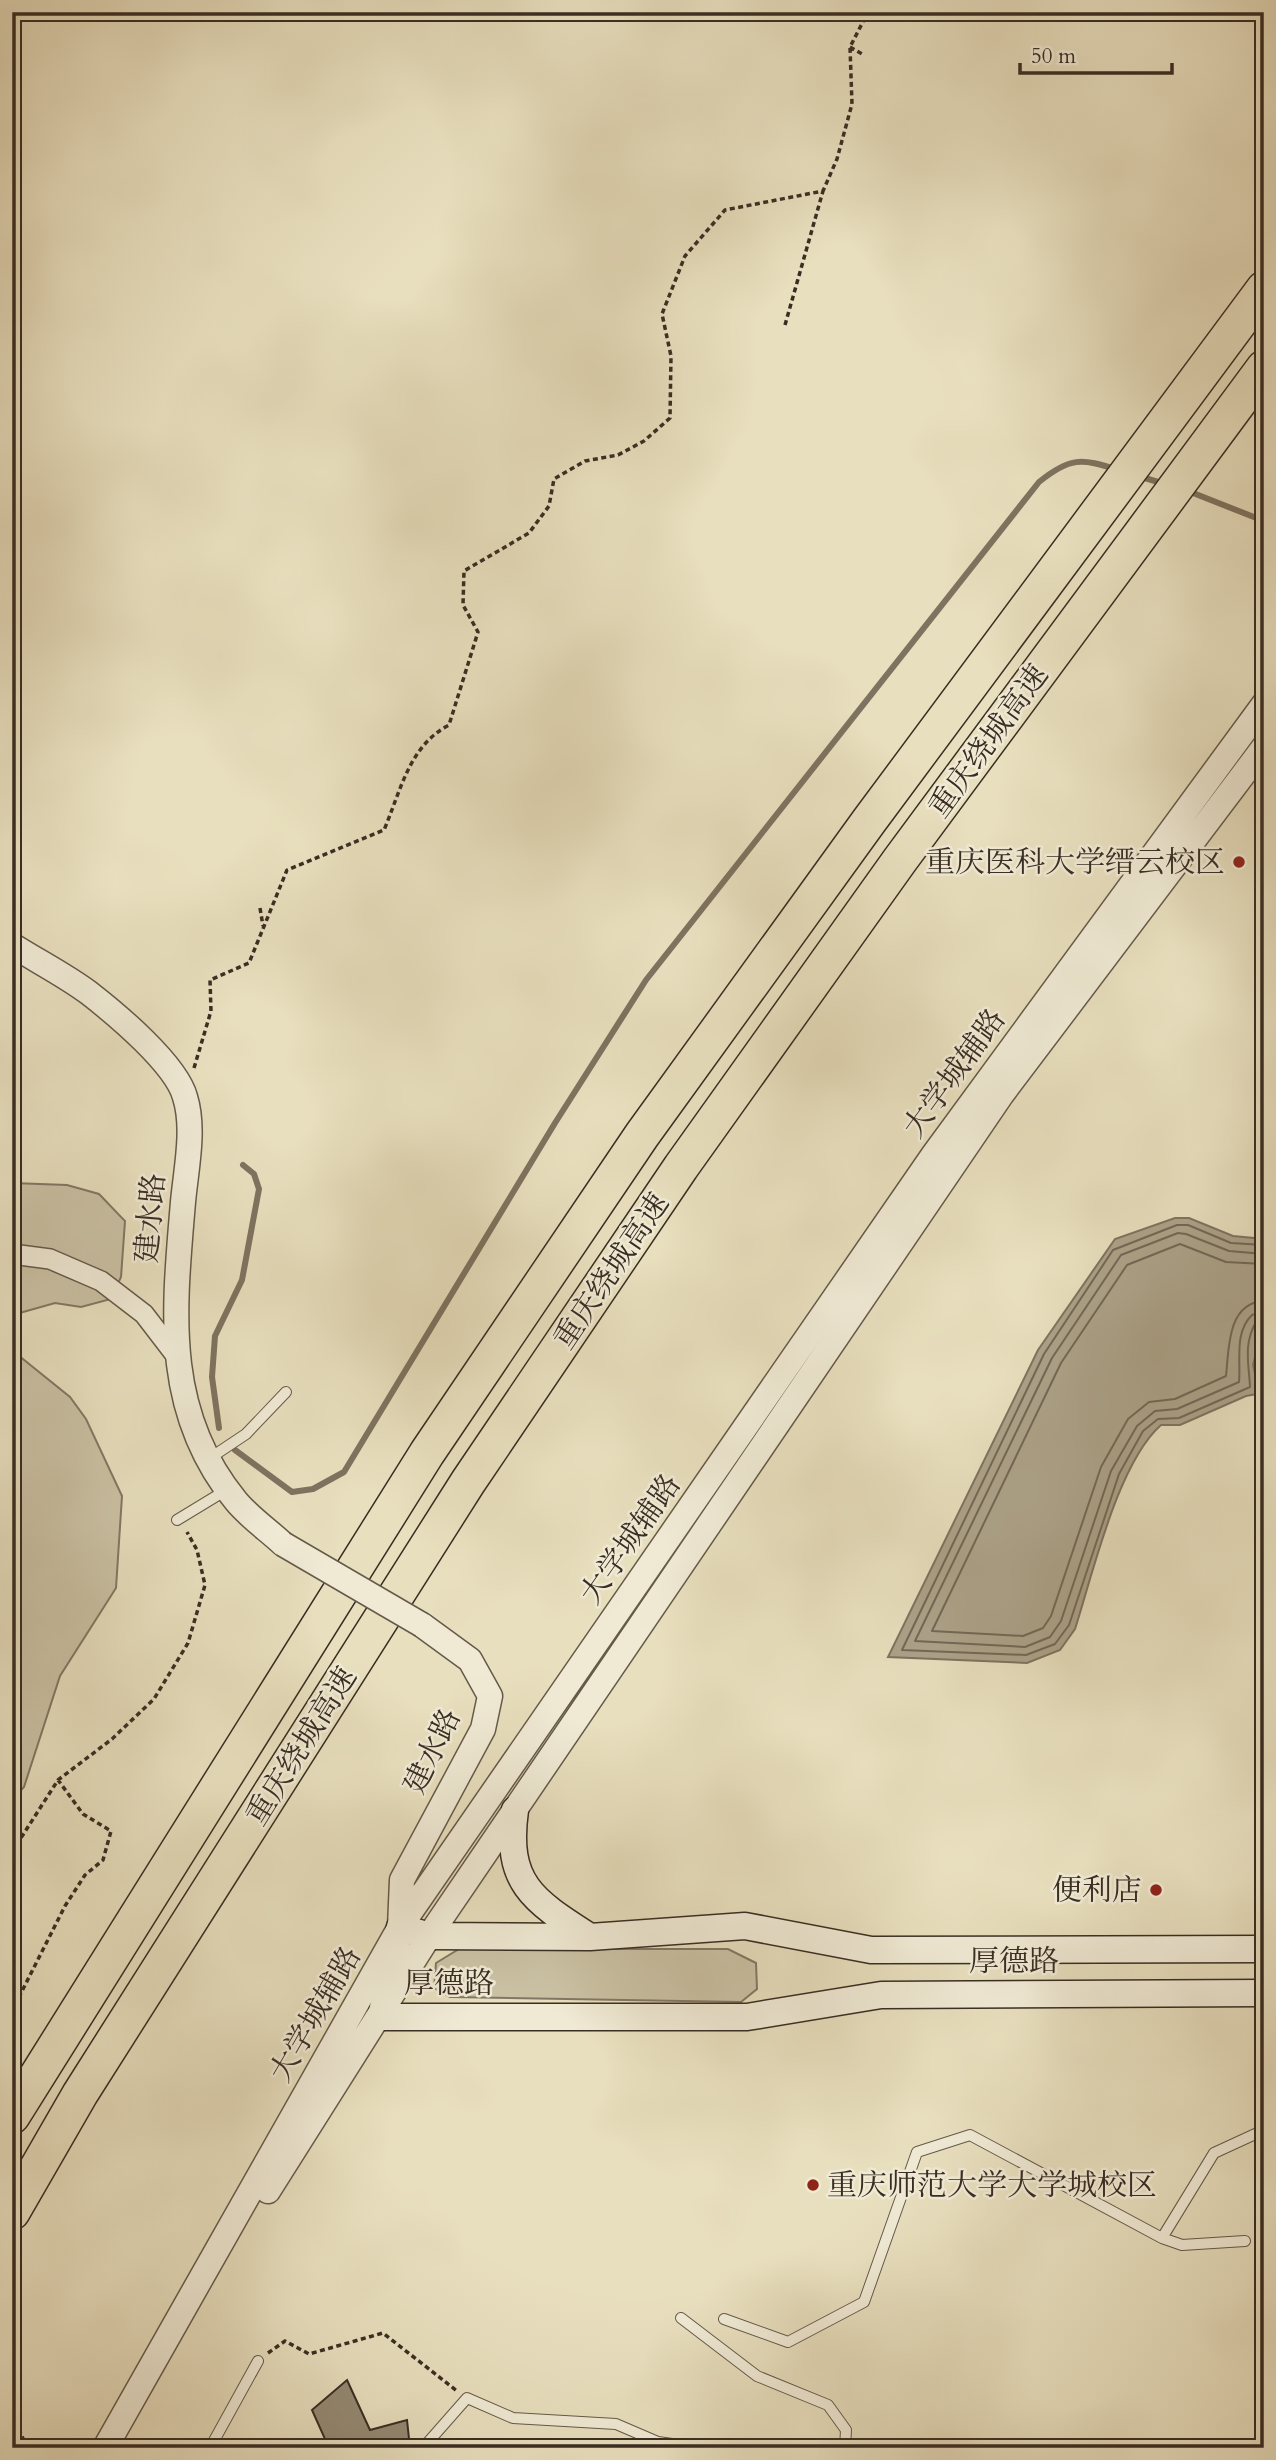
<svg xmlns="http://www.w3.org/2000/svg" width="1276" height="2460" viewBox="0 0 1276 2460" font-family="Cardo,'Noto Serif SC',serif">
  <rect width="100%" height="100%" fill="#e8dfbe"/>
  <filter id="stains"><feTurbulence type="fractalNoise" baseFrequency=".00286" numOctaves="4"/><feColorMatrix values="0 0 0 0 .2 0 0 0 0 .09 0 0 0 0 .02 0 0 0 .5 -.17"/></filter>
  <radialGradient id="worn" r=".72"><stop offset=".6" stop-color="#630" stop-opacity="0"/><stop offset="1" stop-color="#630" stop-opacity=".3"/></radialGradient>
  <path fill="#cac1a4" stroke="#827764" stroke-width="2" d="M 12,1183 L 67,1185 L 99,1194 L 125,1221 L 121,1277 L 111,1299 L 81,1307 L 55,1303 L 16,1314 L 18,1355 L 70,1397 L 86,1419 L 122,1496 L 116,1588 L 60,1676 L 24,1787 L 12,1800 Z
    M 459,1949 L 728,1949 L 756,1963 L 757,1989 L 741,2002 L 450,1997 L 434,1988 L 436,1963 Z"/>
  <path fill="#aca289" stroke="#7e7360" stroke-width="2" d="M 1175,1218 L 1189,1218 L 1233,1236 L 1264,1239 L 1264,1321 L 1253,1365 L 1256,1378 L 1264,1387 L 1264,1398 L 1257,1394 L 1246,1396 L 1180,1425 L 1161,1425 C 1118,1463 1093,1573 1075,1629 L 1060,1650 L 1027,1663 L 888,1657 L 1038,1350 L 1115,1239 Z"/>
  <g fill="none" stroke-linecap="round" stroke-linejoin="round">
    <path stroke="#726856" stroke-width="2" d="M 1264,1245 L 1231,1243 L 1188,1225 L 1177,1225 L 1113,1250 L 1044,1354 L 902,1650 L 1026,1655 L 1055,1644 L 1069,1625 L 1119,1474 L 1143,1431 L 1158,1419 L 1179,1418 L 1250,1387 C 1249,1365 1243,1344 1256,1322 L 1264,1320
      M 1264,1254 L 1229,1251 L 1186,1234 L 1178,1233 L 1121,1255 L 1052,1358 L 915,1641 L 1025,1647 L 1050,1637 L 1061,1621 L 1111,1471 L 1137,1426 L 1155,1411 L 1177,1409 L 1239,1382 C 1241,1361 1234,1332 1252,1315 L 1264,1311
      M 1264,1264 L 1226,1262 L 1180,1244 L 1127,1265 L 1061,1363 L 932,1631 L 1023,1636 L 1043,1628 L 1051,1616 L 1101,1467 L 1128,1419 L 1149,1402 L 1175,1399 L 1226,1376 C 1229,1349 1227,1303 1264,1301"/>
    <path stroke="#7e7360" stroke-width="6" d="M 1138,476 L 1165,484
      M 1188,491 L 1264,521
      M 219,1428 L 212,1377 L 215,1336 L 242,1280 L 259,1189 L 254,1174 L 243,1165
      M 235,1450 L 292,1492 L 313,1489 L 344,1472 L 555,1123 L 646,980 L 1039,482 C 1070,457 1081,458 1118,470"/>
  </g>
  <path fill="#948a74" stroke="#392d23" stroke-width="2" d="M 347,2380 L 370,2430 L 407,2420 L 410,2448 L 329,2448 L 312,2410 Z"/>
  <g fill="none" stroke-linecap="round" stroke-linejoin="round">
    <defs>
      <path id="service" d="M 210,1458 L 246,1434 L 286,1392
        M 177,1520 L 228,1489
        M 1162,2238 L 1182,2245 L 1245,2241
        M 681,2318 L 757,2376 L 828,2405 L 846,2430 L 845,2448
        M 724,2319 L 788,2342 L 864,2302 L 917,2152 L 970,2135 L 1162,2238 L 1214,2153 L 1264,2130
        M 210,2448 L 258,2361
        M 423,2448 L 467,2398 L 513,2418 L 616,2424 L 658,2442 L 700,2448"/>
      <path id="minor" d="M 12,1254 L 50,1259 L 101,1281 L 144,1314 L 177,1357"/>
      <path id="tertiary" d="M 12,945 C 37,961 65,975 89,993 C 116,1014 176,1064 185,1097 C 195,1129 186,1169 183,1202 C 174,1310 162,1411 236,1501 C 249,1517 268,1530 283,1544
        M 400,1927 L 402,1880 L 483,1729 L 490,1696 L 470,1660 L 422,1625
        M 268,2191 L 429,1936 L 1002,1094 L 1264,747
        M 105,2448 L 400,1927 L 934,1154 L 1264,704"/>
      <path id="secondary" d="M 515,1810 C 505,1883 532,1900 590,1937
        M 1264,1949 L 871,1950 L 745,1926 L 590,1937 L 429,1936 L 400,1927 L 381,2017 L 747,2017 L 881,1995 L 1264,1993"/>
      <path id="motorway" d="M 12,2116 L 427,1453 L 642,1135 L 869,821 L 1264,289
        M 12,2212 L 80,2094 L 468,1482 L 681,1167 L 900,860 L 1264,368"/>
    </defs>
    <use href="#service" stroke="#655a4a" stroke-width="12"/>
    <use href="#minor" stroke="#655a4a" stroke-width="22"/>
    <use href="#tertiary" stroke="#655a4a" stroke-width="27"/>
    <use href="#secondary" stroke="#392d23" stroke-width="29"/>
    <use href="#motorway" stroke="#392d23" stroke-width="38"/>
    <path stroke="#392d23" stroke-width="3.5" stroke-dasharray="5 3.5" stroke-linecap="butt" d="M 850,47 L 864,55
      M 785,325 L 823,191
      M 260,908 L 263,926
      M 194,1068 L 211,1011 L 210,980 L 249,963 L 287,870 L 384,830 C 401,790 409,746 449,725 L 478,632 L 463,605 L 464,571 L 529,533 L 549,506 L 554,479 L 585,461 L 618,455 L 644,441 L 670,418 L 671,356 L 662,314 L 685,256 L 725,210 L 823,191 L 837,159 L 852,104 L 850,47 L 868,12
      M 12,1852 L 58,1780 L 112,1739 L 154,1699 L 188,1643 L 205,1585 L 197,1550 L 187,1532
      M 12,2003 L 20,1995 L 65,1906 L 85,1875 L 103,1860 L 111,1831 L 83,1814 L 58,1780
      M 268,2353 L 285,2341 L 309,2354 L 383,2333 L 457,2391
      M 12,2413 L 27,2448"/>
    <use href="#service" stroke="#f0ead5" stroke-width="10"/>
    <use href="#minor" stroke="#f0ead5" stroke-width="19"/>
    <use href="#tertiary" stroke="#f0ead5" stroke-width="24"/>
    <use href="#secondary" stroke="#f0ead5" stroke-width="26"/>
    <use href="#motorway" stroke="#e8dfbe" stroke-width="35"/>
    <defs>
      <path id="tertiary-bridge" d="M 283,1544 L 422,1625"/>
    </defs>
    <use href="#tertiary-bridge" stroke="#655a4a" stroke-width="27" stroke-linecap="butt"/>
    <use href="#tertiary-bridge" stroke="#f0ead5" stroke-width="24"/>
  </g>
  <g fill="#8f2418" stroke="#f0ead5" stroke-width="2.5">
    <circle cx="1239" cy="862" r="7"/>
    <circle cx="1156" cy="1890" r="7"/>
    <circle cx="813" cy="2185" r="7"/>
  </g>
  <g text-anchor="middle" stroke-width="5" stroke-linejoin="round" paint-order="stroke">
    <g font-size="30" fill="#392d23" stroke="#f0ead5">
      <text transform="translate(988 741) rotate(-54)" y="10">重庆绕城高速</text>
      <text transform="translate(954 1073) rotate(-54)" y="10">大学城辅路</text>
      <text transform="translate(150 1218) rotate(-85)" y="10">建水路</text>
      <text transform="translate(611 1271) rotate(-56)" y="10">重庆绕城高速</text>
      <text transform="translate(630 1539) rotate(-55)" y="10">大学城辅路</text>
      <text transform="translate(301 1746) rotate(-58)" y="10">重庆绕城高速</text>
      <text transform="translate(432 1751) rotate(-64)" y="10">建水路</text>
      <text x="1014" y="1971">厚德路</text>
      <text x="449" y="1993">厚德路</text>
      <text transform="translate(315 2014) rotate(-60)" y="10">大学城辅路</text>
    </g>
    <g font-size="30" fill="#392d23" stroke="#f0ead5" text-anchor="end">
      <text x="1225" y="872">重庆医科大学缙云校区</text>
      <text x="1142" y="1900">便利店</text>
      <text x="827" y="2195" text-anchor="start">重庆师范大学大学城校区</text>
    </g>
  </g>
  <rect width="1276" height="2460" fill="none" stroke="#e8dfbe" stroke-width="42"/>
  <rect x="14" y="14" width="1248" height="2432" fill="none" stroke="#392d23" stroke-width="3.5"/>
  <rect x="21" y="21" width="1234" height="2418" fill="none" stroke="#392d23" stroke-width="2"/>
  <path d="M1020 63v10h152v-10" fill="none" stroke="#392d23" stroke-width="3.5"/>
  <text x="1031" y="63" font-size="21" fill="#392d23" stroke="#f0ead5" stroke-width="5" paint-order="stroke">50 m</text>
  <rect width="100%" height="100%" filter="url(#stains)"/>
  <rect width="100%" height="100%" fill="url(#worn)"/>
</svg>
